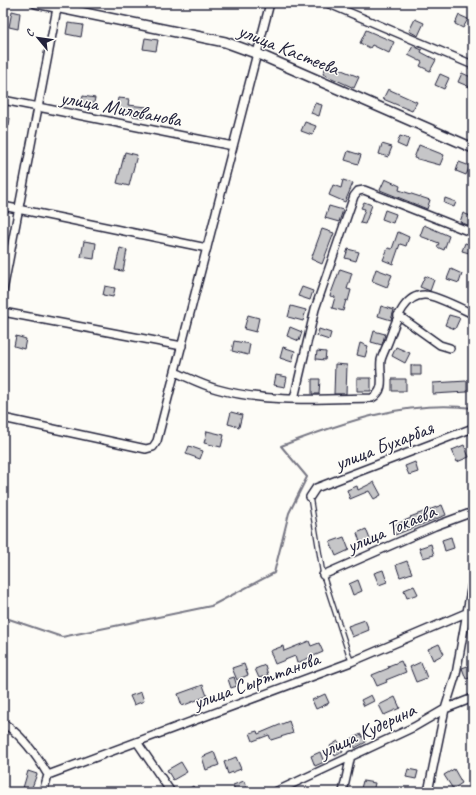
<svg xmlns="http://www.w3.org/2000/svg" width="476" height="795" viewBox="0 0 476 795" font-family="Caveat,sans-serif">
  <rect width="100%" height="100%" fill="#fdfcf7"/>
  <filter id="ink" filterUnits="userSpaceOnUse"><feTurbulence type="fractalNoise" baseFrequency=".025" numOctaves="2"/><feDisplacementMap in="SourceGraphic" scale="8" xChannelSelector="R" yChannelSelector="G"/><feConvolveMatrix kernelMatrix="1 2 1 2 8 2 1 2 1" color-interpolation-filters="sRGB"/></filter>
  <g filter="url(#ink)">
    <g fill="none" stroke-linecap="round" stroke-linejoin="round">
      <path stroke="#787885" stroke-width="2" d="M 3,617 L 62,637 L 211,606 L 274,573 L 289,513 L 307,477 L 281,446 C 344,422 405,400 473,408"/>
    </g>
    <path fill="#c6c6c8" stroke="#22223b" d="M 12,11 L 20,13 L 18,29 L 9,27 Z
      M 459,15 L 468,19 L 463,28 L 455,24 Z
      M 415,19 L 424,23 L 418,36 L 409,31 Z
      M 68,23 L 83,25 L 81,37 L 66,34 Z
      M 366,30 L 394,42 L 389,53 L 372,45 L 370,48 L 360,43 Z
      M 145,38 L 158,40 L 156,51 L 143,49 Z
      M 413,46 L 422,50 L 421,52 L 436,60 L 430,71 L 420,66 L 422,62 L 408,55 Z
      M 327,64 L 359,77 L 354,88 L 323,74 Z
      M 462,73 L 473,78 L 470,87 L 458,82 Z
      M 440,74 L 449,78 L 444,89 L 435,85 Z
      M 388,89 L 417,102 L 412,111 L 383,99 Z
      M 83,96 L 95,98 L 93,107 L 81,105 Z
      M 118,98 L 129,99 L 128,105 L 147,107 L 146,118 L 132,116 L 132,112 L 116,109 Z
      M 315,103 L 322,105 L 319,116 L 311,113 Z
      M 4,116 L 10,118 L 9,126 L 3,125 Z
      M 305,122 L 316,126 L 312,135 L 301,131 Z
      M 400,136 L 409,139 L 406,148 L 397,144 Z
      M 382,144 L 392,147 L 388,157 L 379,154 Z
      M 419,145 L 444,155 L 440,165 L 414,158 Z
      M 348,151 L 361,155 L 358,164 L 345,160 Z
      M 125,152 L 137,155 L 129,186 L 117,183 Z
      M 459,162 L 470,166 L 466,175 L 456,171 Z
      M 385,179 L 400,186 L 399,190 L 430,200 L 427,209 L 380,190 Z
      M 343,180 L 353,183 L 345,202 L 329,195 L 333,185 L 341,188 Z
      M 445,198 L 456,202 L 454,207 L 444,203 Z
      M 364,202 L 372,205 L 365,224 L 360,223 L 365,209 L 361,208 Z
      M 329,206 L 343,210 L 339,222 L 325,218 Z
      M 385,210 L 396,214 L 393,223 L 382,219 Z
      M 463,213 L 473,217 L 473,227 L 460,222 Z
      M 424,225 L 449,236 L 444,250 L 437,247 L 439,243 L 420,236 Z
      M 322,229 L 334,233 L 322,264 L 311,259 Z
      M 398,232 L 409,237 L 406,246 L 400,244 L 393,264 L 383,260 L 388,248 L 392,249 Z
      M 84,241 L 96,243 L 94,259 L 81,257 Z
      M 465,243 L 472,245 L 469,253 L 462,251 Z
      M 120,248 L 127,250 L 123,271 L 115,270 Z
      M 348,249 L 359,252 L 356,261 L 345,258 Z
      M 340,269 L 352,273 L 347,289 L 351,290 L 348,301 L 346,300 L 343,311 L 332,308 L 335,297 L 330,296 Z
      M 376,269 L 392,275 L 387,287 L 372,281 Z
      M 451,269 L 462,274 L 459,283 L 447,279 Z
      M 425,276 L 434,280 L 430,291 L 420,287 Z
      M 105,286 L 115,288 L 113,297 L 103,295 Z
      M 302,287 L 313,291 L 310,300 L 298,296 Z
      M 291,306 L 306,310 L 303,321 L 288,317 Z
      M 381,306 L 394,310 L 391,320 L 378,316 Z
      M 248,315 L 259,318 L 256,332 L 244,329 Z
      M 449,315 L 460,318 L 455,329 L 445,325 Z
      M 290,327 L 302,332 L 299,341 L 287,336 Z
      M 319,329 L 331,333 L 329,340 L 317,336 Z
      M 374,331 L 385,334 L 382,345 L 371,342 Z
      M 16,336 L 26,339 L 24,349 L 14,346 Z
      M 234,341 L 250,344 L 248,355 L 232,351 Z
      M 360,343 L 368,346 L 365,357 L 357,355 Z
      M 283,347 L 295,351 L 292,362 L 280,358 Z
      M 396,347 L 410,353 L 405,363 L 392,356 Z
      M 317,351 L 326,352 L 325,360 L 316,359 Z
      M 335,364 L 347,365 L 346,394 L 334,394 Z
      M 411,365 L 421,365 L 421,375 L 411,375 Z
      M 276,375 L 287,377 L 285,387 L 274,385 Z
      M 357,378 L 371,378 L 371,391 L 357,391 Z
      M 312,379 L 320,379 L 319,394 L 312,394 Z
      M 392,379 L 406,379 L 406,391 L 392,391 Z
      M 467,381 L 467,392 L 433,394 L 433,383 Z
      M 231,412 L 242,415 L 239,427 L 228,424 Z
      M 207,431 L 224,435 L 221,447 L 204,443 Z
      M 464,445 L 469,457 L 457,462 L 452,450 Z
      M 189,446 L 203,451 L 200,459 L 186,454 Z
      M 415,462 L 418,472 L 409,475 L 405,466 Z
      M 374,482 L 381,495 L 374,499 L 369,491 L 350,499 L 347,490 L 357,486 L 358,490 Z
      M 442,505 L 446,515 L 395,535 L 392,526 L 411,518 L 410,517 Z
      M 366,529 L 371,542 L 361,545 L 357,533 Z
      M 344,537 L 349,550 L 336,556 L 330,542 Z
      M 451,537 L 454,548 L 445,551 L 442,540 Z
      M 431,544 L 434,555 L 423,558 L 419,548 Z
      M 407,561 L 412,573 L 400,577 L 396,565 Z
      M 383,570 L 387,582 L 379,585 L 374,573 Z
      M 358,580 L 362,591 L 353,595 L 349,584 Z
      M 414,586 L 418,594 L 407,598 L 404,590 Z
      M 365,620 L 369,630 L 352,637 L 348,626 Z
      M 309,641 L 311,646 L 319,643 L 323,652 L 297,663 L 295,656 L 275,664 L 270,651 L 283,646 L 284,651 Z
      M 439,644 L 444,654 L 433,660 L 428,649 Z
      M 401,661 L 406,672 L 386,680 L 387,682 L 377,686 L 372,675 L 389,668 L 388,666 Z
      M 421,662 L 427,678 L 416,682 L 410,667 Z
      M 244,664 L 248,675 L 237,680 L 232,668 Z
      M 473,664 L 473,677 L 466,679 L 462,668 Z
      M 265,665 L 268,675 L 259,678 L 255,669 Z
      M 234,677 L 237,686 L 231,688 L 228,679 Z
      M 203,685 L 207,696 L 182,706 L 178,694 Z
      M 141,692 L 144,701 L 134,705 L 130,696 Z
      M 325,694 L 329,703 L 316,709 L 312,700 Z
      M 371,695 L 374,701 L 364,706 L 361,700 Z
      M 395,697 L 400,708 L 384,715 L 379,705 Z
      M 289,721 L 293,733 L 271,740 L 269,735 L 253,741 L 250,733 L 257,731 L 258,734 Z
      M 361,734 L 366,742 L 355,748 L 351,739 Z
      M 338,741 L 343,752 L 335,756 L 330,746 Z
      M 214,752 L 219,765 L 206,770 L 202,757 Z
      M 320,752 L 324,762 L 315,766 L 311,756 Z
      M 236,757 L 241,769 L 228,774 L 224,762 Z
      M 181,762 L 187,772 L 173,780 L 167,770 Z
      M 408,769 L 418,771 L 416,779 L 406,777 Z
      M 454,769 L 462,783 L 453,789 L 444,775 Z
      M 28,771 L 37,774 L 31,790 L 23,788 Z
      M 244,781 L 248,792 L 236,792 L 233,785 Z
      M 363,781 L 375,783 L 373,792 L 360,792 Z
      M 193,786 L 197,792 L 184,792 Z"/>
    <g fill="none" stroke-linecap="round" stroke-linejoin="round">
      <defs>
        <path id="lane" d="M 310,497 L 323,575 L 351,661"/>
        <path id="street" d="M 327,3 L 473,65
          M 3,100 L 233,146
          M 3,206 L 207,248
          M 3,291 L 58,3
          M 3,312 L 182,346
          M 398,315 L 440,345 L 450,348
          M 175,372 C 189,378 202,385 217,389 C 267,403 321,399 372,398 C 387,390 379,374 381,360 C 383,353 387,346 389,340 C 395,324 403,294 425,295 C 435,295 462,309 473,314
          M 294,399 L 315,309 L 354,196 L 358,191 L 364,190 L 473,233
          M 3,418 L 146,449 L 153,447 L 157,441 L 270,3
          M 310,497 L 316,488 L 473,428
          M 323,575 L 435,526 L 473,512
          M 3,723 C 22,735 37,756 48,775
          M 137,742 L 171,792
          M 48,775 L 351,662 L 473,610
          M 3,792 L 4,792
          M 43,792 L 48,775
          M 275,792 L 414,727 L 445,709 L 473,698
          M 343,792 L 351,755
          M 428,792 L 445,709 L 456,674 L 473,578"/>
        <path id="secondary" d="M 36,3 L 225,42 L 258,54 L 473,148"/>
      </defs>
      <use href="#lane" stroke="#22223b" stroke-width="6"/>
      <use href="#street" stroke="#22223b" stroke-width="10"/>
      <use href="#secondary" stroke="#22223b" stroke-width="12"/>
      <use href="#lane" stroke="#fdfcf7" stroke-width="3.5"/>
      <use href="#street" stroke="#fdfcf7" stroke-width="7"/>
      <use href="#secondary" stroke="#fdfcf7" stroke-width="9"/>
    </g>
  </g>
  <g text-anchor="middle" stroke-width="3" stroke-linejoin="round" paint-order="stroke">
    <g font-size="20" fill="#22223b" stroke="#fdfcf7">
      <text transform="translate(289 49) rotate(22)" y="7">улица Кастеева</text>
      <text transform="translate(121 108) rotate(11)" y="7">улица Милованова</text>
      <text transform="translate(384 445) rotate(-21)" y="7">улица Бухарбая</text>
      <text transform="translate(391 528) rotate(-23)" y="7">улица Токаева</text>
      <text transform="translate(256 680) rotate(-20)" y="7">улица Сырттанова</text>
      <text transform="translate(367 730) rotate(-25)" y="7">улица Кудерина</text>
    </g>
  </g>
  <rect width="476" height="795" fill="none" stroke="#fdfcf7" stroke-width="16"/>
  <rect x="8" y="8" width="460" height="779" fill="none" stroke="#22223b" stroke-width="1.5" filter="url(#ink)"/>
  <g transform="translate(38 38) rotate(299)" stroke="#fdfcf7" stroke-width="3" paint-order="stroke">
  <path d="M0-3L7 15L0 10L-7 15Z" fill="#22223b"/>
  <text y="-6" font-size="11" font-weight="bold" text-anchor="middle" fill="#22223b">С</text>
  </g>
</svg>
